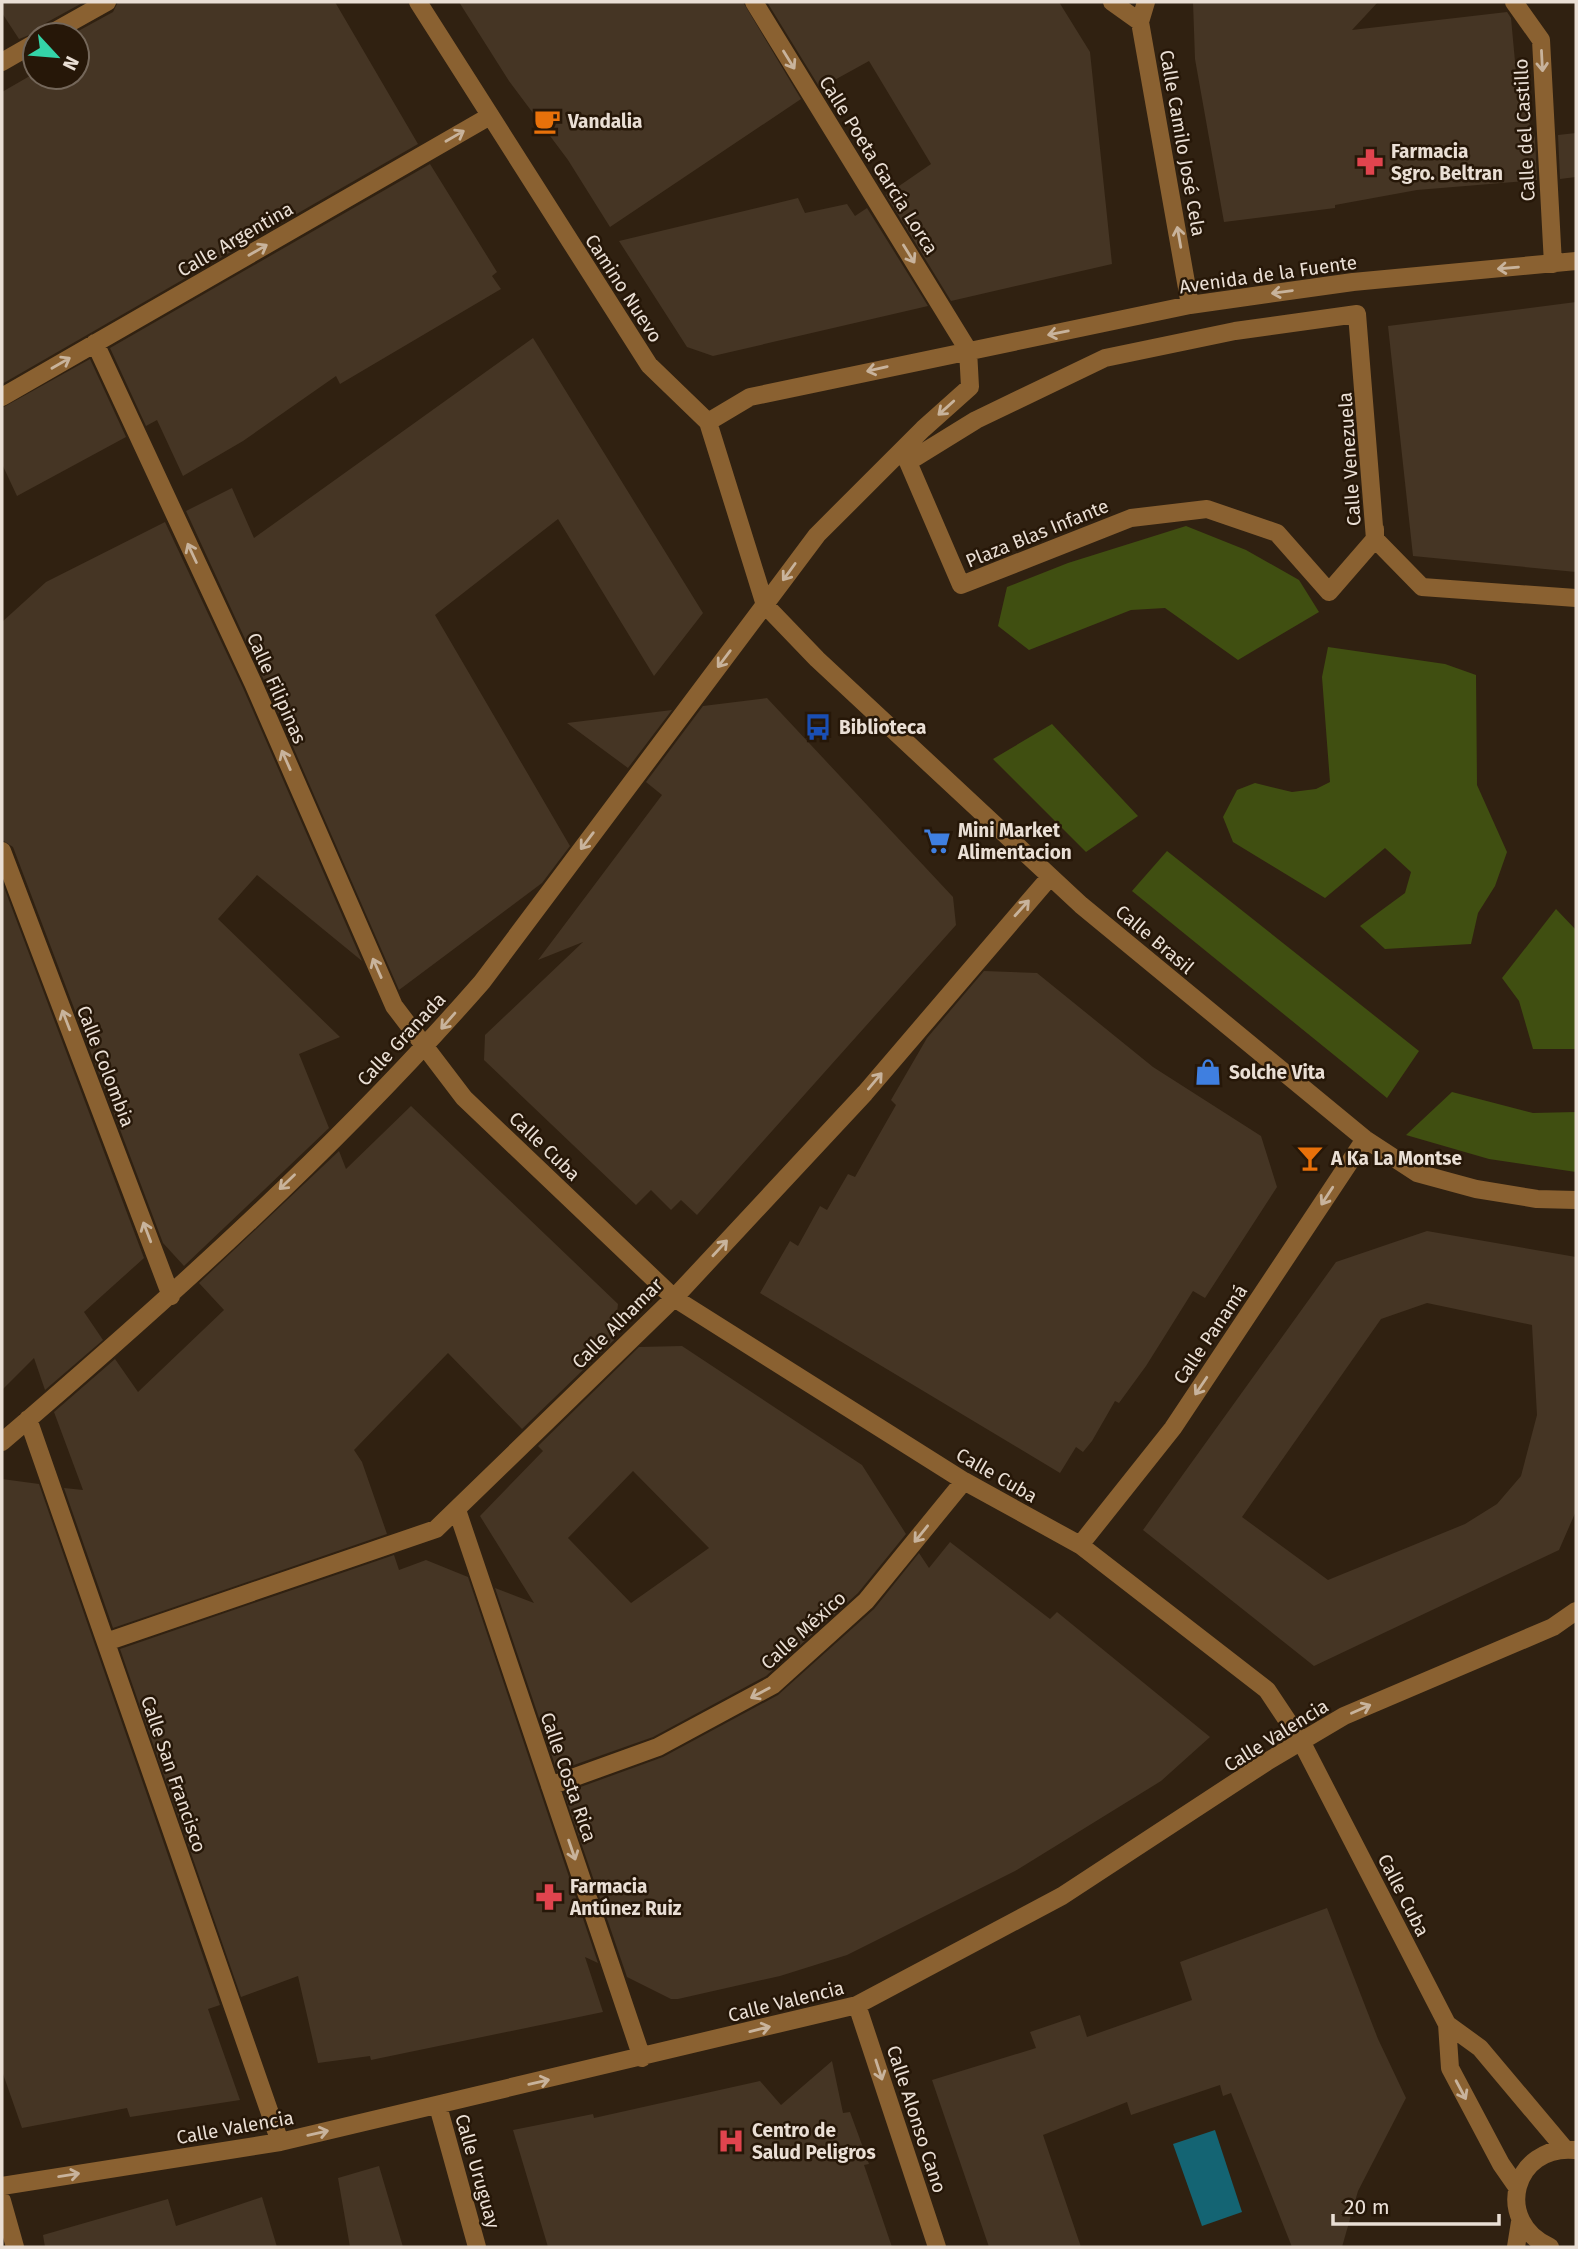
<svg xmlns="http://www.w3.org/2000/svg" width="1578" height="2249" viewBox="0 0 1578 2249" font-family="'Fira Sans',sans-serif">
  <rect width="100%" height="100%" fill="#302111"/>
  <path fill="#404f11" d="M 1186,526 L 1246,550 L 1299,580 L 1319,612 L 1238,660 L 1165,608 L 1131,610 L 1029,650 L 998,626 L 1007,587 L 1068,563 Z
    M 1328,647 L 1445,664 L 1476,675 L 1477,785 L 1507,852 L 1495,886 L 1478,913 L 1471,944 L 1385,949 L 1360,926 L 1405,893 L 1411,872 L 1385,848 L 1325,898 L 1233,842 L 1223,817 L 1237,790 L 1255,783 L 1292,792 L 1316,789 L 1330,782 L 1322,677 Z
    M 1052,724 L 1138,816 L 1086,852 L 993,759 Z
    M 1167,851 L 1419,1051 L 1387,1098 L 1132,891 Z
    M 1556,909 L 1576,930 L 1576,1049 L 1533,1049 L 1519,1001 L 1502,978 Z
    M 1452,1092 L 1533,1113 L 1576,1112 L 1576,1172 L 1489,1159 L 1406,1135 Z"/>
  <path fill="#146473" d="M 1215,2130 L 1242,2212 L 1202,2226 L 1173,2144 Z"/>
  <path fill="#453524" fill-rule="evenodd" d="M 2,2 L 84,2 L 42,25 L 37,32 L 19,39 L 2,13 Z
    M 118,2 L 335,2 L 418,144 L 2,384 L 2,92 L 35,73 L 35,77 L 77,77 L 77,35 L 71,35 L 113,12 Z
    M 459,2 L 743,2 L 801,99 L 610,227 L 568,160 L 509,81 Z
    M 767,2 L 1059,2 L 1090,52 L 1112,264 L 951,301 L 886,195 L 931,164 L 869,61 L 820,88 Z
    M 1193,2 L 1378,2 L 1352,30 L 1507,12 L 1511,18 L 1518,94 L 1535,138 L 1537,180 L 1417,190 L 1335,205 L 1335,208 L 1224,222 L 1195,59 Z
    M 1576,133 L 1576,177 L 1560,179 L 1558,135 Z
    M 430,164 L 497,272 L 492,276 L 501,289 L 340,384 L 336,376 L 243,441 L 183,476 L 157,420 L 146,426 L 110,348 Z
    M 798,198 L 805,213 L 847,204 L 855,216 L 867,208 L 928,306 L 713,356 L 687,347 L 619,241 Z
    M 1576,302 L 1576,572 L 1413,556 L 1388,326 Z
    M 533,338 L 703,613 L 654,676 L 558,519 L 435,615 L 570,846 L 542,883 L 399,990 L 263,678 L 186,511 L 232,488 L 254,538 Z
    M 90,359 L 126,437 L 17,496 L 2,464 L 2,408 Z
    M 165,522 L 243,688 L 362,961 L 257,875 L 218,919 L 340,1037 L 299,1054 L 329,1128 L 184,1266 L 163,1243 L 13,847 L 2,840 L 2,622 L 46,582 Z
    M 767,698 L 953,897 L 956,925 L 697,1215 L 681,1200 L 671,1210 L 651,1190 L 636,1205 L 484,1060 L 485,1035 L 583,942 L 538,960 L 662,795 L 646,782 L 703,706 Z
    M 672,710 L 628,768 L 567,723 Z
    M 2,882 L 144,1258 L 84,1312 L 103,1340 L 45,1390 L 34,1358 L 2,1390 Z
    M 984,971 L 1037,973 L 1153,1067 L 1261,1136 L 1277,1187 L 1205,1298 L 1193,1291 L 1146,1366 L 1119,1403 L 1115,1401 L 1092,1441 L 1083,1452 L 1076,1447 L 1060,1473 L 760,1293 L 790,1241 L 798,1246 L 820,1206 L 827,1210 L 848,1174 L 855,1177 L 896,1105 L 891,1100 L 927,1038 Z
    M 411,1106 L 618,1304 L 614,1340 L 522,1429 L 448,1353 L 354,1450 L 362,1462 L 387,1534 L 113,1628 L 64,1488 L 83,1490 L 54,1412 L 115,1359 L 138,1392 L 224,1310 L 199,1283 L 339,1151 L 346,1169 Z
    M 1427,1231 L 1576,1257 L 1576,1511 L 1559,1550 L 1314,1666 L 1143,1530 L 1336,1262 ZM 1427,1303 L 1532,1325 L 1537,1415 L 1521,1476 L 1497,1504 L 1465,1524 L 1328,1580 L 1242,1517 L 1381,1319 Z
    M 682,1346 L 862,1465 L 906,1534 L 858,1593 L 766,1676 L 653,1737 L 557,1771 L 495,1588 L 534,1603 L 480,1516 L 543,1451 L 538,1446 L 639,1347 ZM 633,1471 L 709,1548 L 631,1603 L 568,1538 Z
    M 2,1479 L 39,1484 L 220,2005 L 208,2009 L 240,2100 L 130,2117 L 127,2108 L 22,2128 L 2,2071 Z
    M 950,1542 L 1050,1619 L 1057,1612 L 1210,1737 L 1161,1781 L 1015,1871 L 847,1955 L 780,1976 L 678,1999 L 671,1999 L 627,1977 L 564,1793 L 663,1757 L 778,1695 L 874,1609 L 919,1553 L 929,1568 Z
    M 394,1555 L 399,1570 L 426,1560 L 468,1577 L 598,1963 L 585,1957 L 603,2012 L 371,2060 L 370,2056 L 318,2063 L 298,1976 L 241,1997 L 120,1649 Z
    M 1327,1908 L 1378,2039 L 1406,2098 L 1358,2191 L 1342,2247 L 1292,2247 L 1231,2093 L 1223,2096 L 1220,2085 L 1131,2115 L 1127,2102 L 1043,2135 L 1081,2247 L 989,2247 L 932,2080 L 1036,2048 L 1030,2032 L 1080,2015 L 1087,2037 L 1192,2000 L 1180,1962 Z
    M 832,2061 L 843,2113 L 850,2112 L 869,2164 L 864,2165 L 892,2247 L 548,2247 L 513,2130 L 593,2114 L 594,2118 L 760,2081 L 781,2105 Z
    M 379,2166 L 403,2247 L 350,2247 L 338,2178 Z
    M 262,2197 L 277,2247 L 45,2247 L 43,2235 L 168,2199 L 176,2226 Z"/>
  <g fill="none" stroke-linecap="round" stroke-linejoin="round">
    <path stroke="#8a6131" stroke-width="18" d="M 418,2 L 649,365 L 708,422 L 765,605 L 817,659 L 1081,905 L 1365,1139 L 1417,1173 L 1476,1189 L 1537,1199 L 1576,1200
      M 1112,2 L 1140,22 L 1190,305
      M 1514,2 L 1541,40 L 1553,264
      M 1140,22 L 1146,2
      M 48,35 L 107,2
      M 2,62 L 35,43
      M 1357,314 L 1375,539 L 1329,592 L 1277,533 L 1207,509 L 1131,518 L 961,585 L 908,462 L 976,420 L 1105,358 L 1235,331 Z
      M 95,343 L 253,683 L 394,1006 L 464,1098 L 674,1298 L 964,1481 L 1080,1545 L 1267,1690 L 1301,1741 L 1447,2024 L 1450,2068 L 1501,2164 L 1517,2187
      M 2,397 L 490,116
      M 708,422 L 750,397 L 1190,305 L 1353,282 L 1576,261
      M 1375,529 L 1375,539 L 1422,587 L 1576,598
      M 2,851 L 171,1296
      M 28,1419 L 280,2142
      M 2,1442 C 170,1298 336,1149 482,982 L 817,535 L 923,429 L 970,387 L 968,350 L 754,2
      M 457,1510 L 642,2058
      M 1080,1545 L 1173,1428 L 1365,1139
      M 106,1642 L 436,1529 L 674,1298 L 865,1093 L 1050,877
      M 550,1786 L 658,1747 L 773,1685 L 866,1601 L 964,1481
      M 857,2005 L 937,2247
      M 1447,2024 L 1480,2048 L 1565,2149
      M 438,2106 L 477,2247
      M 2,2186 L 280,2142 L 857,2005 L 1062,1896 L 1268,1761 L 1344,1716 L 1553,1627 L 1576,1611
      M 2,2201 L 15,2247
      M 1516,2247 L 1520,2222
      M 1550,2247 C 1493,2222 1513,2144 1575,2150"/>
  </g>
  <defs><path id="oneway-shaft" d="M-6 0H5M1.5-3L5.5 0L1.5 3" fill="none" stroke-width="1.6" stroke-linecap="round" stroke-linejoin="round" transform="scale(1.75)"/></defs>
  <g stroke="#c8b39c">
    <use href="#oneway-shaft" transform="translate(789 60) rotate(58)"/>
    <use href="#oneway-shaft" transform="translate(1542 61) rotate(87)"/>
    <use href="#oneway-shaft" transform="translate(455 136) rotate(-30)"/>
    <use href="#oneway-shaft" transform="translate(1179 237) rotate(-100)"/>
    <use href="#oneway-shaft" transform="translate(258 250) rotate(-30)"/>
    <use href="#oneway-shaft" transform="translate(909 254) rotate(58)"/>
    <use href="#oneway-shaft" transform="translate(1508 268) rotate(175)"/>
    <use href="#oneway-shaft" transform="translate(1282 292) rotate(172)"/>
    <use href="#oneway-shaft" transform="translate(1058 333) rotate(169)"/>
    <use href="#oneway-shaft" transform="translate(61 363) rotate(-30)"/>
    <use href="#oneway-shaft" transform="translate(877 369) rotate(167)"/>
    <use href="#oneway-shaft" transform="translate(946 408) rotate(138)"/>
    <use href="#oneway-shaft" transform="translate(192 553) rotate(-115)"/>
    <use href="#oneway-shaft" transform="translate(789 572) rotate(126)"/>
    <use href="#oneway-shaft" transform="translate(724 659) rotate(127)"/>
    <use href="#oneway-shaft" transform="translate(286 760) rotate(-114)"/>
    <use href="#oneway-shaft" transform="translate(587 841) rotate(127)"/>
    <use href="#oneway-shaft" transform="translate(1022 908) rotate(-48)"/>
    <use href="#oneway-shaft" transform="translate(377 968) rotate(-114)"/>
    <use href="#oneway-shaft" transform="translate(66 1020) rotate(-111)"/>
    <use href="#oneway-shaft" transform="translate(448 1021) rotate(131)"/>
    <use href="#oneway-shaft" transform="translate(875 1081) rotate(-50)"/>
    <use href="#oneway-shaft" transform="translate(287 1182) rotate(136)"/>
    <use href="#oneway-shaft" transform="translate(1327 1196) rotate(123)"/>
    <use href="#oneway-shaft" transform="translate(147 1232) rotate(-111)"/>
    <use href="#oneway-shaft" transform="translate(720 1248) rotate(-47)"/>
    <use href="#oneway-shaft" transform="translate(1201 1386) rotate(124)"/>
    <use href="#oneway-shaft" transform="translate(921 1534) rotate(129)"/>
    <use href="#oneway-shaft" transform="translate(760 1693) rotate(152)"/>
    <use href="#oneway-shaft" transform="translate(1361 1709) rotate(-24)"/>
    <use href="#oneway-shaft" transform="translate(572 1850) rotate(71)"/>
    <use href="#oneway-shaft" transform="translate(760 2029) rotate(-14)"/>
    <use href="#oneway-shaft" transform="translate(879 2070) rotate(72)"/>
    <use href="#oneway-shaft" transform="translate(539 2082) rotate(-13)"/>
    <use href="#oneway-shaft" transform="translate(1461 2090) rotate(62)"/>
    <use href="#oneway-shaft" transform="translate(318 2133) rotate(-13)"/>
    <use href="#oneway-shaft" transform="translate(69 2175) rotate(-9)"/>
  </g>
  <defs>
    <symbol id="cafe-bare" viewBox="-9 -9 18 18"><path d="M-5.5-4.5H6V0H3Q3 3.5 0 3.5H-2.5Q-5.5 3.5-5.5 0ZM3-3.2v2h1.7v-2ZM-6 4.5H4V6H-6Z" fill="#e8710a" stroke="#261708" stroke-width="2.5" paint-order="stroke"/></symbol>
    <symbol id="pharmacy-bare" viewBox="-9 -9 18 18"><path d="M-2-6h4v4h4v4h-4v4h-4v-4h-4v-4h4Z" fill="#e0444e" stroke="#261708" stroke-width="2.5" paint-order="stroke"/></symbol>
    <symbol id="bus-bare" viewBox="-9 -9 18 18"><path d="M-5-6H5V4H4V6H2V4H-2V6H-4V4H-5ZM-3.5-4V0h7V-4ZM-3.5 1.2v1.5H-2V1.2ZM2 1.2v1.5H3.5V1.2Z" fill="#1a4fb4" stroke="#261708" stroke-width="2.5" paint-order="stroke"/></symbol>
    <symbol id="supermarket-bare" viewBox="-9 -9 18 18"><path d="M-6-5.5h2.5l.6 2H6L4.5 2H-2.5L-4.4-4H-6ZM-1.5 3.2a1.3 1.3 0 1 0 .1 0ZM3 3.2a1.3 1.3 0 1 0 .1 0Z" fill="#3f7fe0" stroke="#261708" stroke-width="2.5" paint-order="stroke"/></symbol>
    <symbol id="shop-bare" viewBox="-9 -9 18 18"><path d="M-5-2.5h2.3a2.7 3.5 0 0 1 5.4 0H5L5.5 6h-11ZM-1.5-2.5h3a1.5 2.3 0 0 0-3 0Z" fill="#3f7fe0" stroke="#261708" stroke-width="2.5" paint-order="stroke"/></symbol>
    <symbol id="bar-bare" viewBox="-9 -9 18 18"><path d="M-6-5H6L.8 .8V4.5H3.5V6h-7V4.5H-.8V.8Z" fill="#e8710a" stroke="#261708" stroke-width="2.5" paint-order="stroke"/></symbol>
    <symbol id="hospital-bare" viewBox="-9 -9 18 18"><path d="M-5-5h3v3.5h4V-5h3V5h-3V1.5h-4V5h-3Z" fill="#e0444e" stroke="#261708" stroke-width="2.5" paint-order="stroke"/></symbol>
  </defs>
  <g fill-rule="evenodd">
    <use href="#cafe-bare" x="528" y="102" width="38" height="38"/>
    <use href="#pharmacy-bare" x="1351" y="143" width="38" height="38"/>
    <use href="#bus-bare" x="799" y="708" width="38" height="38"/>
    <use href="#supermarket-bare" x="918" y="822" width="38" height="38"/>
    <use href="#shop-bare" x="1189" y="1053" width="38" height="38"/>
    <use href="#bar-bare" x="1291" y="1139" width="38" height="38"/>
    <use href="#pharmacy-bare" x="530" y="1878" width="38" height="38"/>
    <use href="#hospital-bare" x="712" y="2122" width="38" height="38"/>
  </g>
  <g text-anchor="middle" stroke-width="5" stroke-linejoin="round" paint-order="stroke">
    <g font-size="19" font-weight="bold" fill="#eadfd5" stroke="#261708" text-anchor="start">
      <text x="568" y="128">Vandalia</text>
      <text x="1391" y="158">Farmacia<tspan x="1391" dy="22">Sgro. Beltran</tspan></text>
      <text x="839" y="734">Biblioteca</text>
      <text x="958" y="837">Mini Market<tspan x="958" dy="22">Alimentacion</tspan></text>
      <text x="1229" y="1079">Solche Vita</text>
      <text x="1331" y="1165">A Ka La Montse</text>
      <text x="570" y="1893">Farmacia<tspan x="570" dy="22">Antúnez Ruiz</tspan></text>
      <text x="752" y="2137">Centro de<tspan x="752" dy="22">Salud Peligros</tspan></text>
    </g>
    <g font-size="19" fill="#eadfd5" stroke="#261708">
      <text transform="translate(1524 130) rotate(-93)" y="7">Calle del Castillo</text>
      <text transform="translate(1183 143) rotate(80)" y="7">Calle Camilo José Cela</text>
      <text transform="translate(879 165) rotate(58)" y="7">Calle Poeta García Lorca</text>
      <text transform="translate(235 239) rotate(-30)" y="7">Calle Argentina</text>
      <text transform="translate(1268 274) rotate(-8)" y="7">Avenida de la Fuente</text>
      <text transform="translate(624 288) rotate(57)" y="7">Camino Nuevo</text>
      <text transform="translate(1349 459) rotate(-94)" y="7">Calle Venezuela</text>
      <text transform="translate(1037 533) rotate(-22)" y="7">Plaza Blas Infante</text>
      <text transform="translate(277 688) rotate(66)" y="7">Calle Filipinas</text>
      <text transform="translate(1155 939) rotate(40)" y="7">Calle Brasil</text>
      <text transform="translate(401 1039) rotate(-47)" y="7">Calle Granada</text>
      <text transform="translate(106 1066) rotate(69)" y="7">Calle Colombia</text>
      <text transform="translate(545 1146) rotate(44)" y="7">Calle Cuba</text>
      <text transform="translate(617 1323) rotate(-45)" y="7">Calle Alhamar</text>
      <text transform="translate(1210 1334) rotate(-56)" y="7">Calle Panamá</text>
      <text transform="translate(997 1475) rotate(30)" y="7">Calle Cuba</text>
      <text transform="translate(803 1630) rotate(-42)" y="7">Calle México</text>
      <text transform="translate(1276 1735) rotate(-32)" y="7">Calle Valencia</text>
      <text transform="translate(174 1774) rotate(71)" y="7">Calle San Francisco</text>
      <text transform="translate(569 1777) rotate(71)" y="7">Calle Costa Rica</text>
      <text transform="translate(1404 1895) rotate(63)" y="7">Calle Cuba</text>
      <text transform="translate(786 2001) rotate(-14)" y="7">Calle Valencia</text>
      <text transform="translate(917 2119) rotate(72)" y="7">Calle Alonso Cano</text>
      <text transform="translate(235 2127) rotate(-10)" y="7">Calle Valencia</text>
      <text transform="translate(478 2171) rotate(74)" y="7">Calle Uruguay</text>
    </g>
  </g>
  <rect width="1578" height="2249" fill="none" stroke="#eadfd5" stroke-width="7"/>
  <g transform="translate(56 56) rotate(116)"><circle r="33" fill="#261708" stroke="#74675a" stroke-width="2"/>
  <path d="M0-5L12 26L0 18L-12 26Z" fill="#34d4a8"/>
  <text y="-10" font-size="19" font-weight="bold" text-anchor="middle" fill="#eadfd5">N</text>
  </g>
  <path d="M1333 2214v10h166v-10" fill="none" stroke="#eadfd5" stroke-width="3.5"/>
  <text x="1344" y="2214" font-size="21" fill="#eadfd5" stroke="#261708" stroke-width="5" paint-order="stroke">20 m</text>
</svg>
